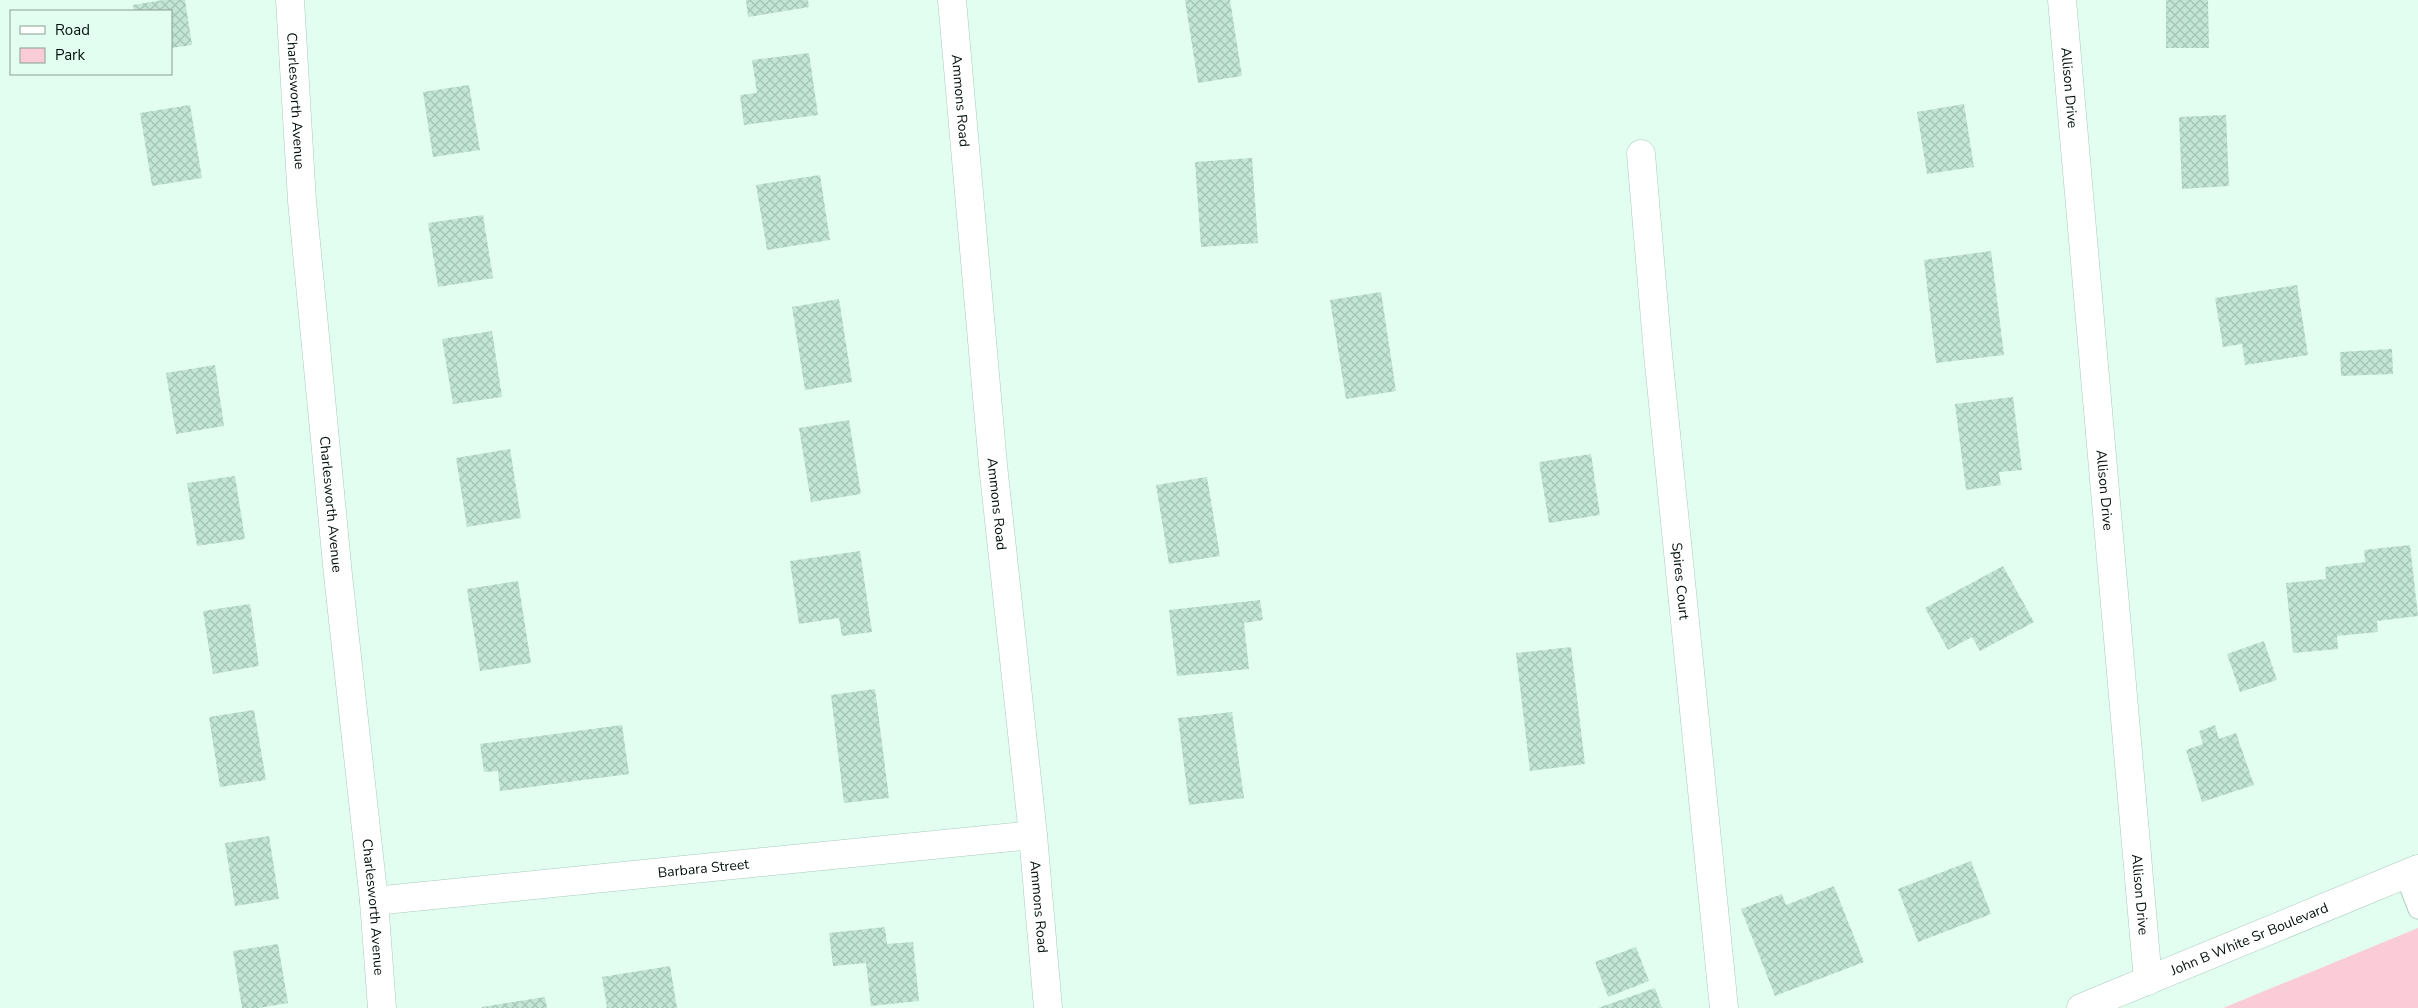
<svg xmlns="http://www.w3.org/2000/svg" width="2418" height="1008" viewBox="0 0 2418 1008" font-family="'Nunito Sans',sans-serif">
  <defs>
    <pattern id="building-cross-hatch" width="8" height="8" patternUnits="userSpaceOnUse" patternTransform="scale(1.25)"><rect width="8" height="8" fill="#c2e5d5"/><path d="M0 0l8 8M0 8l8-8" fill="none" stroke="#a5c3b6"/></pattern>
  </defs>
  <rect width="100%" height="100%" fill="#e1fef1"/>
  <path fill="#faccd7" d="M 2418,928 L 2418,1008 L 2223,1008 Z"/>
  <path fill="url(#building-cross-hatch)" d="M 163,0 L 185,0 L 192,45 L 171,48 L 171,11 L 134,11 L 133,5 Z
    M 746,0 L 808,0 L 809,7 L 748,17 Z
    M 1185,0 L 1230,0 L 1242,76 L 1198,83 Z
    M 2166,0 L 2208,0 L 2209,48 L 2166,48 Z
    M 809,53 L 818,115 L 744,125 L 740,95 L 757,93 L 752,60 Z
    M 469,85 L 480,150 L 433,157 L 423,92 Z
    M 1964,104 L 1974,167 L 1927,174 L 1917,112 Z
    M 190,105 L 202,178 L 152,186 L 140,113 Z
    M 2226,115 L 2229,186 L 2182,189 L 2179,117 Z
    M 1252,158 L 1258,243 L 1201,247 L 1195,162 Z
    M 820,175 L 830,240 L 767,250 L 756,185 Z
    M 483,215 L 493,278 L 438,287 L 428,223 Z
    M 1991,251 L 2004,355 L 1936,363 L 1924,260 Z
    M 2297,285 L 2308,355 L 2245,365 L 2242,344 L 2223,347 L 2215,298 Z
    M 1381,292 L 1396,391 L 1346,399 L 1330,300 Z
    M 839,299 L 852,382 L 805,390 L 792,307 Z
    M 492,331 L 502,397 L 453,404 L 442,339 Z
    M 2392,349 L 2393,374 L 2341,376 L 2340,352 Z
    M 215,365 L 224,426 L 176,434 L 166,373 Z
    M 2013,397 L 2022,470 L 1999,472 L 2001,485 L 1966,490 L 1955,404 Z
    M 849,420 L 861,494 L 811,502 L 799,428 Z
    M 510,449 L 521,518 L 467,527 L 456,458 Z
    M 1591,454 L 1600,515 L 1549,523 L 1539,462 Z
    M 235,476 L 245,539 L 197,546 L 187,483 Z
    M 1207,477 L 1220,556 L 1169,564 L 1156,485 Z
    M 2410,545 L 2418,616 L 2377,621 L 2378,632 L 2337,636 L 2338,649 L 2293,653 L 2286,583 L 2326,579 L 2325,567 L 2365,562 L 2364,550 Z
    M 860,551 L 872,632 L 842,636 L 839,618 L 799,624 L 790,561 Z
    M 2003,566 L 2034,622 L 1980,651 L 1972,637 L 1948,650 L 1925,608 Z
    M 518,581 L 531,663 L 480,671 L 467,589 Z
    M 1260,600 L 1263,620 L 1244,623 L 1249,669 L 1177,676 L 1169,610 Z
    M 250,604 L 259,666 L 213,674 L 203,611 Z
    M 2264,641 L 2277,680 L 2240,692 L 2227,654 Z
    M 1571,647 L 1585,764 L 1530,771 L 1516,653 Z
    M 875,689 L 889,798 L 844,803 L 831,695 Z
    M 254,710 L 266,780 L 220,787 L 209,717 Z
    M 1232,712 L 1244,798 L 1189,805 L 1178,718 Z
    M 622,725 L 629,774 L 500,791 L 498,771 L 484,772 L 480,744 Z
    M 2215,725 L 2219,739 L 2236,733 L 2254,785 L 2202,802 L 2186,750 L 2203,744 L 2199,731 Z
    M 269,836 L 279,899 L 235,906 L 225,843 Z
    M 1971,861 L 1991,914 L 1918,942 L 1898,889 Z
    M 1834,886 L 1864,962 L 1775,996 L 1741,909 L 1782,894 L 1786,905 Z
    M 885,927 L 887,944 L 913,942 L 919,1001 L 871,1006 L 866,963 L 833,966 L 829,933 Z
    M 278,944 L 288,1003 L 259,1008 L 242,1008 L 233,951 Z
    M 1636,947 L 1649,981 L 1608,997 L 1595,962 Z
    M 670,966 L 677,1008 L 607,1008 L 602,977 Z
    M 1655,988 L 1662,1008 L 1598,1008 Z
    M 545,997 L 547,1008 L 482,1008 L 482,1007 Z"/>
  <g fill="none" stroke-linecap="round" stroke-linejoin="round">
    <defs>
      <path id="lane" d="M 2405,875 L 2418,909"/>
      <g id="street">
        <path id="s1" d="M 290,0 L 302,201 L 338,575 L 374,901 L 382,1008"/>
        <path id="s2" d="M 2062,0 L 2148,981"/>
        <path id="s3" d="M 1641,154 L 1658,354 L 1724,1008"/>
        <path id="s4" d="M 374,901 L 1033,835"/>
      </g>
      <g id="secondary">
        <path id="s5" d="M 952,0 L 993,465 L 1033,835 L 1048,1008"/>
        <path id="s6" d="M 2081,1008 L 2418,869"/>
      </g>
    </defs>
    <use href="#lane" stroke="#a9cbbc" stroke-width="21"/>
    <use href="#street" stroke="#a9cbbc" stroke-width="29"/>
    <use href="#secondary" stroke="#a9cbbc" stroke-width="29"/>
    <use href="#lane" stroke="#fff" stroke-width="19"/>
    <use href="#street" stroke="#fff" stroke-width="28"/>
    <use href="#secondary" stroke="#fff" stroke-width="28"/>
  </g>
  <g text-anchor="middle" stroke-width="4.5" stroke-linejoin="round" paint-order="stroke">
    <g font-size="14" fill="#04100b" stroke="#e1fef1">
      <text dy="5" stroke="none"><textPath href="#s2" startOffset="88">Allison Drive</textPath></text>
      <text dy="5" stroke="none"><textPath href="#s1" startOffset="101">Charlesworth Avenue</textPath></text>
      <text dy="5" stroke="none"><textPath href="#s5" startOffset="101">Ammons Road</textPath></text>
      <text dy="5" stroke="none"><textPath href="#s2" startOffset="492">Allison Drive</textPath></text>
      <text dy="5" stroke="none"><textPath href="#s1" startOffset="506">Charlesworth Avenue</textPath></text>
      <text dy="5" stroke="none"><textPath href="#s5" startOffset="506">Ammons Road</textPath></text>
      <text dy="5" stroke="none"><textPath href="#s3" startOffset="429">Spires Court</textPath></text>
      <text dy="5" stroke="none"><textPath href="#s4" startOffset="331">Barbara Street</textPath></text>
      <text dy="5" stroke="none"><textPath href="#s2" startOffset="898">Allison Drive</textPath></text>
      <text dy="5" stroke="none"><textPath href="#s1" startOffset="911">Charlesworth Avenue</textPath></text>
      <text dy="5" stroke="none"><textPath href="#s5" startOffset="911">Ammons Road</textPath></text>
      <text dy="5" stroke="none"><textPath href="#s6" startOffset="182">John B White Sr Boulevard</textPath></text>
    </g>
  </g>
  <rect x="10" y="10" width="162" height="65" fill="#e1fef1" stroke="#899f95"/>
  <rect x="20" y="26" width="25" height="8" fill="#ffffff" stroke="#899f95"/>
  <text x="55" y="35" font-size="15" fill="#04100b">Road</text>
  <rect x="20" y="48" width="25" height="15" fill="#faccd7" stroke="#899f95"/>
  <text x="55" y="60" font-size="15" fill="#04100b">Park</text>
</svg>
